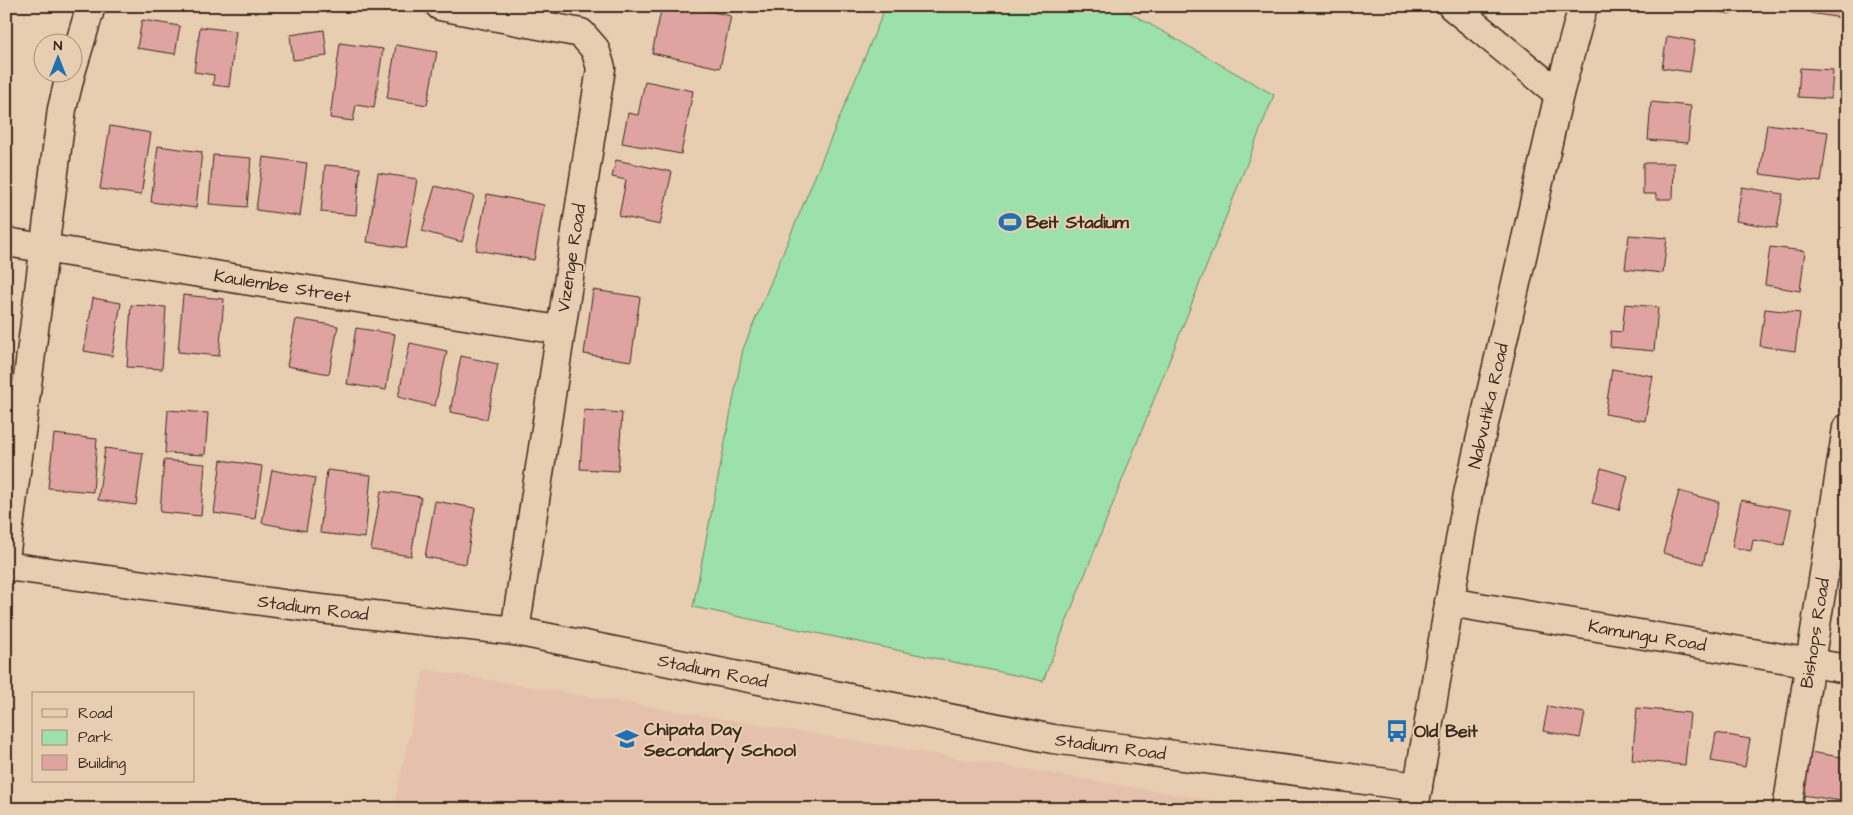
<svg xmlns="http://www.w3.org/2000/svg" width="1853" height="815" viewBox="0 0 1853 815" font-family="'Architects Daughter',sans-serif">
  <rect width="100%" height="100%" fill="#e8ceb0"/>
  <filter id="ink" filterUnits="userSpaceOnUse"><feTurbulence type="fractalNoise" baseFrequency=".02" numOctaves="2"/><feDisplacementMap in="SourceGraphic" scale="10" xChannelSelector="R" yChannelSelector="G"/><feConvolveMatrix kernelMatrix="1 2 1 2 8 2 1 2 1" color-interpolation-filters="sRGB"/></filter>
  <g filter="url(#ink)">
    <path fill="#e5c1ac" d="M 424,669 L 1265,809 L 393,809 Z"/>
    <path fill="#9ce0ab" stroke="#6c8564" d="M 886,6 L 1118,6 L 1274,95 L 1043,681 L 693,607 L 743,349 Z"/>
    <path fill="#dfa4a1" stroke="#3b2a1e" d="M 662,6 L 688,6 L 731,16 L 720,68 L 652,53 Z
      M 1687,6 L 1733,6 L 1732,14 L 1687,8 Z
      M 1811,6 L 1843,6 L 1841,18 L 1810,13 Z
      M 142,20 L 180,26 L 175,54 L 137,48 Z
      M 200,27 L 236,31 L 229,87 L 213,85 L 214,75 L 194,72 Z
      M 324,30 L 327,56 L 293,60 L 290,35 Z
      M 1667,36 L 1695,41 L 1690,72 L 1662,68 Z
      M 340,43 L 383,49 L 374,108 L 356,105 L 353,121 L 330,118 Z
      M 396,45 L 437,52 L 427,105 L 387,98 Z
      M 1800,68 L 1833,70 L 1831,99 L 1798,97 Z
      M 645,81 L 693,91 L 681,154 L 622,143 L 628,113 L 638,115 Z
      M 1651,102 L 1691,106 L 1688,143 L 1648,140 Z
      M 1767,124 L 1828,132 L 1821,182 L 1760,174 Z
      M 110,126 L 151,133 L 141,195 L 100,189 Z
      M 158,146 L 202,152 L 196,208 L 151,202 Z
      M 213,155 L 251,158 L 247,207 L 209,204 Z
      M 263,157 L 307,163 L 300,216 L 256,210 Z
      M 616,160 L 672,172 L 660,225 L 619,216 L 626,180 L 612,177 Z
      M 1643,163 L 1674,163 L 1673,199 L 1656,199 L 1656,194 L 1643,194 Z
      M 325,165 L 360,168 L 356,215 L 321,212 Z
      M 378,173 L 417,179 L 406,248 L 367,242 Z
      M 435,186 L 474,196 L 462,242 L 422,231 Z
      M 1742,187 L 1783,194 L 1777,228 L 1736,221 Z
      M 487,194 L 544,205 L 534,260 L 476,250 Z
      M 1629,235 L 1667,238 L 1663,273 L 1625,269 Z
      M 1770,247 L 1805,251 L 1800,291 L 1765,285 Z
      M 593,290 L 640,297 L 631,361 L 584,354 Z
      M 183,295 L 224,299 L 219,356 L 178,352 Z
      M 93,298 L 121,303 L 112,356 L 84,351 Z
      M 1625,304 L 1658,307 L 1654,351 L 1610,347 L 1611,331 L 1622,332 Z
      M 131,305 L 166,307 L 162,369 L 127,367 Z
      M 1765,309 L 1800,313 L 1795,351 L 1760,346 Z
      M 296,319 L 338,326 L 329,374 L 287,366 Z
      M 356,328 L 395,334 L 386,390 L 347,384 Z
      M 410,343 L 447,351 L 435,406 L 398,397 Z
      M 461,356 L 498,364 L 487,419 L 450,412 Z
      M 1612,369 L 1653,376 L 1645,421 L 1605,414 Z
      M 168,410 L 208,413 L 205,455 L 165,453 Z
      M 584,410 L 622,413 L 618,471 L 580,469 Z
      M 54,434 L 97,439 L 93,492 L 48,488 Z
      M 105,448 L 143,453 L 136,505 L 98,500 Z
      M 164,460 L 205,464 L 201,516 L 160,512 Z
      M 221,460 L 262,466 L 255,519 L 214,513 Z
      M 1601,468 L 1628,476 L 1619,510 L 1592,503 Z
      M 272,470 L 315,478 L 306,531 L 262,523 Z
      M 327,470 L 371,475 L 365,538 L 320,533 Z
      M 381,491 L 421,497 L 411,556 L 371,550 Z
      M 1679,491 L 1719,502 L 1703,564 L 1663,553 Z
      M 1741,500 L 1791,510 L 1784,545 L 1753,540 L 1751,551 L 1732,547 Z
      M 435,501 L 475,508 L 466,564 L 425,557 Z
      M 1841,528 L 1847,529 L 1847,557 L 1835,555 Z
      M 1548,706 L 1585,713 L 1580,738 L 1543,731 Z
      M 1637,708 L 1690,713 L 1685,765 L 1632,760 Z
      M 1716,733 L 1750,739 L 1745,767 L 1711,761 Z
      M 1797,750 L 1847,758 L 1847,802 L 1790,793 Z"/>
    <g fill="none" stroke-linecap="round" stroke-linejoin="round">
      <defs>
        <g id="minor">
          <path d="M 440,6 L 581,33 L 595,49 L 601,68 L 515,631"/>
          <path d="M 72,69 L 91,6"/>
          <path id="s1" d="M 6,242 L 559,330"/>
          <path d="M 6,551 L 62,109 L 71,72"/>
          <path id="s2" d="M 1787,809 L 1847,428"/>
        </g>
        <g id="tertiary">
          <path d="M 1452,6 L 1559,94"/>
          <path id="s3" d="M 6,566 L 312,608 L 515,631 L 1053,739 L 1418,787"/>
          <path id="s4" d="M 1449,602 L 1847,669"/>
          <path id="s5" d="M 1414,809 L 1468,494 L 1559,94 L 1583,6"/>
        </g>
      </defs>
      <use href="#minor" stroke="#3b2a1e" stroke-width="31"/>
      <use href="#tertiary" stroke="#3b2a1e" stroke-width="31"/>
      <use href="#minor" stroke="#e8ceb0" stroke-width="28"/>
      <use href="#tertiary" stroke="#e8ceb0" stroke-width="28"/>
    </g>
  </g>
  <defs>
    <symbol id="stadium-bare" viewBox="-9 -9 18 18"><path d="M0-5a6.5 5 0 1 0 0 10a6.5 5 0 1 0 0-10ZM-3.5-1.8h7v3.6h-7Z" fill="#1f6fb2" stroke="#e8ceb0" stroke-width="2.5" paint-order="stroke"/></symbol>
    <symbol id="bus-bare" viewBox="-9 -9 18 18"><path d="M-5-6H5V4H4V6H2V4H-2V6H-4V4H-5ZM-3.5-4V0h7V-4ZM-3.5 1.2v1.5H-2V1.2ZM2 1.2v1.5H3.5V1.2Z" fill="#1f6fb2" stroke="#e8ceb0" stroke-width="2.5" paint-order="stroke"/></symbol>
    <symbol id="school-bare" viewBox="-9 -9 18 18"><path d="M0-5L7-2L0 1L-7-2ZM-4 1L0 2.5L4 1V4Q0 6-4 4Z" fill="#1f6fb2" stroke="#e8ceb0" stroke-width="2.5" paint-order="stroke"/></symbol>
  </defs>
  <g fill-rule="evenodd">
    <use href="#stadium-bare" x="994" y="206" width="32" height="32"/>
    <use href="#bus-bare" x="1381" y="715" width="32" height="32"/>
    <use href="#school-bare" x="611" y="723" width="32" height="32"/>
  </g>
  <g text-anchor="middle" stroke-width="4" stroke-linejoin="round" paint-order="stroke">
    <g font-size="18" font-weight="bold" fill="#3b2a1e" stroke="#e8ceb0" text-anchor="start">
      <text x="1026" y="228">Beit Stadium</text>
      <text x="644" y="735">Chipata Day<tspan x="644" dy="21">Secondary School</tspan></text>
      <text x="1414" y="737">Old Beit</text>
    </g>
    <g font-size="18" fill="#3b2a1e" stroke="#e8ceb0">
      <text transform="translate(571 258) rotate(-81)" y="6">Vizenge Road</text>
      <text dy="6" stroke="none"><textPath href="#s1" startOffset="280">Kaulembe Street</textPath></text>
      <text dy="6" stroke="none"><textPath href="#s5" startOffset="410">Nabvutika Road</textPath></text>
      <text dy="6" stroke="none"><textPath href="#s3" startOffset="310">Stadium Road</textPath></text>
      <text dy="6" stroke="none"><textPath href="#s2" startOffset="178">Bishops Road</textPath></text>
      <text dy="6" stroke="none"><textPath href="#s4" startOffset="201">Kamungu Road</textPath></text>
      <text dy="6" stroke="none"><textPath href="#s3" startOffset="715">Stadium Road</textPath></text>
      <text dy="6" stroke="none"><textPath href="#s3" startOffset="1120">Stadium Road</textPath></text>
    </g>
  </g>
  <rect width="1853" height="815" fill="none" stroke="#e8ceb0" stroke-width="25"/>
  <rect x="12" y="12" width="1828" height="790" fill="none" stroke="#3b2a1e" stroke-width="2" filter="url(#ink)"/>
  <rect x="32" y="692" width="162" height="90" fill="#e8ceb0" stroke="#a38c76"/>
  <rect x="42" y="709" width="25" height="8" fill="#e8ceb0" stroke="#a38c76"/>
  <text x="78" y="718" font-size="15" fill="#3b2a1e">Road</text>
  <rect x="42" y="730" width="25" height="15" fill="#9ce0ab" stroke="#a38c76"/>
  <text x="78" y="742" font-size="15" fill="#3b2a1e">Park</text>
  <rect x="42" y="755" width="25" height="15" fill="#dfa4a1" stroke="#a38c76"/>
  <text x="78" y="768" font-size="15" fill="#3b2a1e">Building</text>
  <g transform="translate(58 58)"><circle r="24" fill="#e8ceb0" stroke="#a38c76"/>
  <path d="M0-4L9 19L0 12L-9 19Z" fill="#1f6fb2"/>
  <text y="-8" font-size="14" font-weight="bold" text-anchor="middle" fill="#3b2a1e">N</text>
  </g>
</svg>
